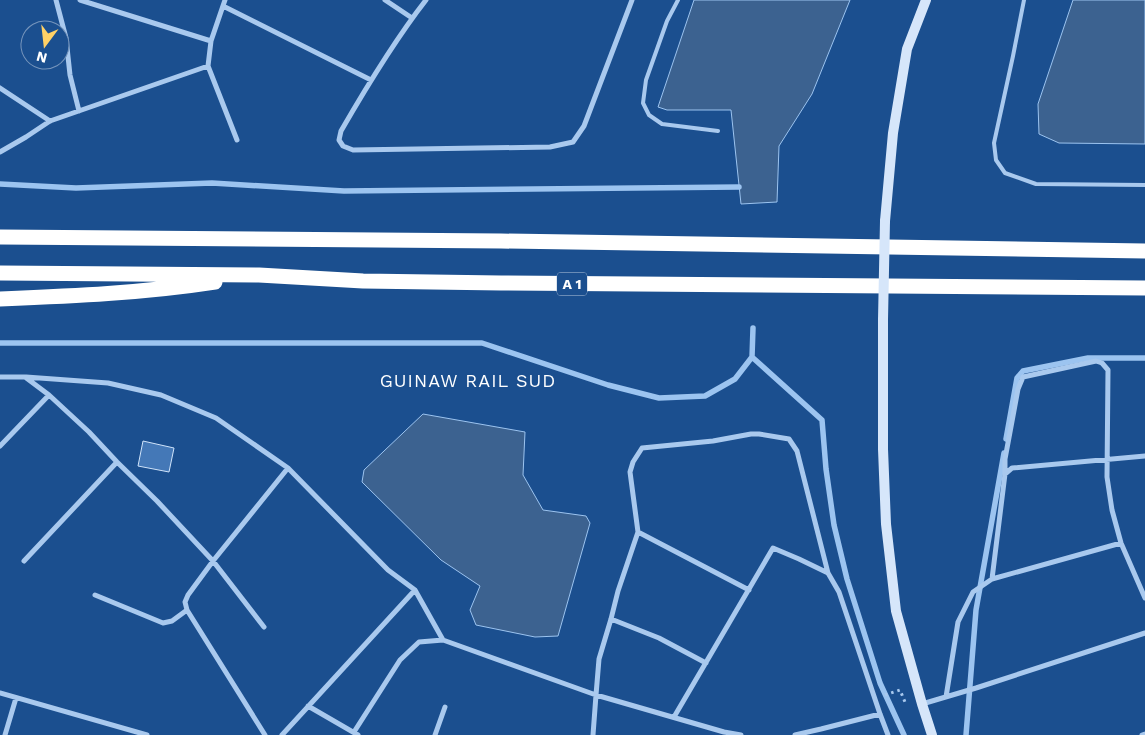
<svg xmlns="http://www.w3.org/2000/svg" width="1145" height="735" viewBox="0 0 1145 735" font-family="'Work Sans',sans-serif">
  <rect width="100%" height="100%" fill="#1b4f8f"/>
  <path fill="#3c6290" stroke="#9cc4f0" d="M 694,0 L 850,0 L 812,94 L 779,146 L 777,202 L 741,204 L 731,110 L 667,110 L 658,107 Z
    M 1073,0 L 1145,0 L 1145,144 L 1059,143 L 1039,134 L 1038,104 Z
    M 423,414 L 525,432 L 523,475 L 543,510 L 586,516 L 590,523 L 558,636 L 535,637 L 476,625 L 470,610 L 480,586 L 441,560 L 362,482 L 364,470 Z"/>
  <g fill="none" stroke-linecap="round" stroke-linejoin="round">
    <path stroke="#9cc4f0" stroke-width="5.5" d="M 0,184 L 76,188 L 212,183 L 344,191 L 739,187
      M 0,343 L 482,343 L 608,385 L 659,398 L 705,396 L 735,379 L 752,357 L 753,328
      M 752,357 L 822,420 L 826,469 L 834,525 L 847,579 L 880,683 L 904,735
      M 1006,439 L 1017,378 L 1023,371 L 1088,358 L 1145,358
      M 966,735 L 976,610 L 1004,453"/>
  </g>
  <path fill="#4478b7" stroke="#cfe3fa" d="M 143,441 L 174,448 L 169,472 L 138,466 Z"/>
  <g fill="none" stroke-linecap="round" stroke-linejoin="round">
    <path stroke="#a9c9ee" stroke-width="3" stroke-dasharray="2.5 4" stroke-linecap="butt" d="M 885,695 L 900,690 L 905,702"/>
    <path stroke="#a9c9ee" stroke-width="4" d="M 678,0 L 667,21 L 646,80 L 643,103 L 649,115 L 662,124 L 718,131
      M 1024,0 L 1013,56 L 994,143 L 996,160 L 1005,173 L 1036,184 L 1145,185"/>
    <path stroke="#a9c9ee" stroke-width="5" d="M 56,0 L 66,38 L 70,75 L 79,111
      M 80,0 L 211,41
      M 225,0 L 211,41 L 208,66 L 237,140
      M 385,0 L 412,18
      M 426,0 C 394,41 367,86 341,131 L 339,140 L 343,146 L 353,150 L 550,147 L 573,142 L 584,126 L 632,0
      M 223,6 L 371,80
      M 0,88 L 50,121
      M 0,152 L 26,137 L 50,121 L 208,66
      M 0,377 L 25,377 L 49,395 L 89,432 L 117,462 L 157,501 L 213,561 L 264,627
      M 26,377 L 108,383 L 161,395 L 216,418 L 288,468
      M 0,446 L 49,395
      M 1005,474 L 1005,459 L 1018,389 L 1023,377 L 1096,361 L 1102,363 L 1108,370 L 1107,477 L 1112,510 L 1121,543 L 1145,598
      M 638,532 L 749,590
      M 24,561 L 117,462
      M 992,579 L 1005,474 L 1012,468 L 1145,456
      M 95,595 L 163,623 L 172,621 L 187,610
      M 611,619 L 659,638 L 706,663
      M 0,693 L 147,735
      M 946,697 L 958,622 L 973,592 L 992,579 L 1121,543
      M 922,704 L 976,688 L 1145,633
      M 308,706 L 358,735
      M 674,717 L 773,548 L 799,559 L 828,573 L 839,592 L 880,714 L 888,735
      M 354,732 L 400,660 L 419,642 L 443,640 L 596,695 L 599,659 L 611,619 L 618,591 L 638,532 L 630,472 L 633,462 L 642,448 L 713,441 L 751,434 L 759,434 L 789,439 L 797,451 L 828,573
      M 5,735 L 16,698
      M 265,735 L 187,610 L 185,602 L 188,595 L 213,561 L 288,468 L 388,570 L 415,590 L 443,640
      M 282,735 L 415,590
      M 435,735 L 445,707
      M 593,735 L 596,695 L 724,732 L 741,735
      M 795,735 L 821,729 L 880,714
      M 1142,735 L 1145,734"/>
    <path stroke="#d6e6fa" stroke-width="10" d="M 885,221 L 893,133 L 907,49 L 926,0
      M 883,320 L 883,449 L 886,524 L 896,611 L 922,704 L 932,735"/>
    <path stroke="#fff" stroke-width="15" d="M 0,237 L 501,241 L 1145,251
      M 0,273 L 259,275 L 363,281 L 501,283 L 1145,288
      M 0,299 C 72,296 144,293 215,282"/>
    <path stroke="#d6e6fa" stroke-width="10" d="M 883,320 L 885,221"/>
  </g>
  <g text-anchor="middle" stroke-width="4" stroke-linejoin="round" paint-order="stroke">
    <rect fill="#1b4f8f" stroke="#bbcadd" stroke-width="1" x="557" y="272.5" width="30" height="23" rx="4"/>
    <g font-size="14" font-weight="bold" fill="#fff">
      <text x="572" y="289">A 1</text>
    </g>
    <g font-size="18" letter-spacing="1" fill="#fff" stroke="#1b4f8f">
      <text x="468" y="387">GUINAW RAIL SUD</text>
    </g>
  </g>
  <g transform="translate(45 45) rotate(195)"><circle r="24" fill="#1b4f8f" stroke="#7695bc"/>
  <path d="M0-4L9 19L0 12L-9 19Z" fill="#ffd166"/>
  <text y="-8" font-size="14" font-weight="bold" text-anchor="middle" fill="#ffffff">N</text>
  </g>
</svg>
